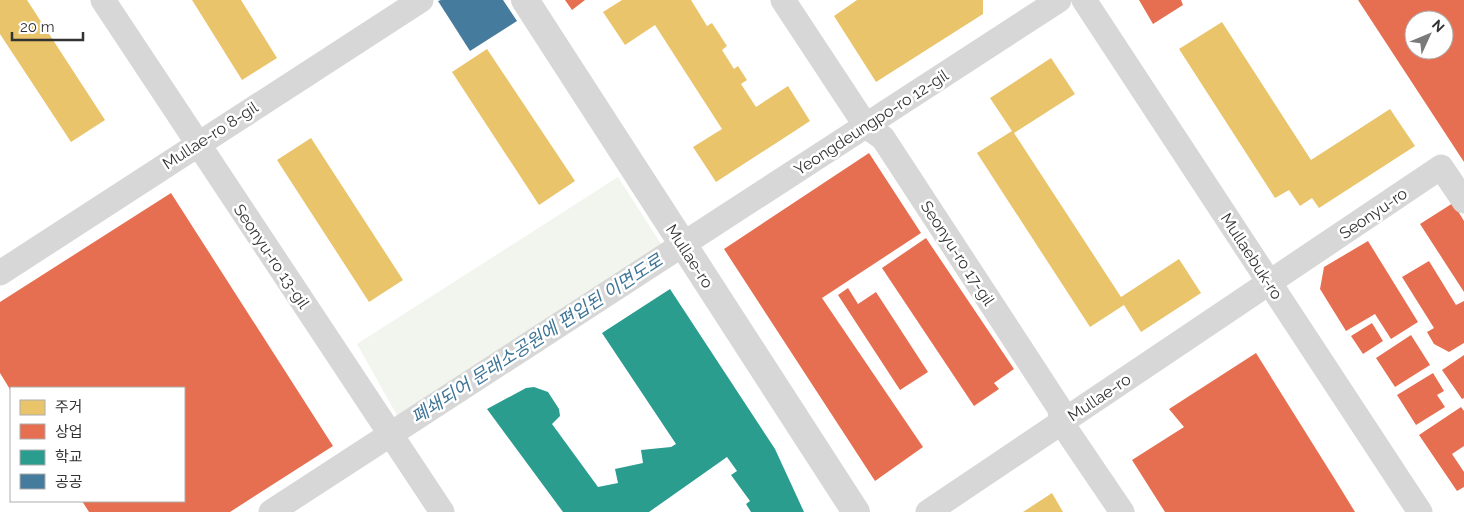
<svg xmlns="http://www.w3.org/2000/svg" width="1464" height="512" viewBox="0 0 1464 512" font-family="Raleway,'Noto Sans KR',sans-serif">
  <rect width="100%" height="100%" fill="#fff"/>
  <path fill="#f1f5ed" d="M 618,177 L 663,247 L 398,417 L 357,344 Z"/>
  <path fill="#e9c46a" d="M 0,0 L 27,0 L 105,120 L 71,142 L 0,34 Z
    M 192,0 L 241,0 L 277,58 L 242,80 Z
    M 622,0 L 691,0 L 707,26 L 712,23 L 727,46 L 722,50 L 734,69 L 738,66 L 747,80 L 741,84 L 756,107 L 788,86 L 810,121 L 716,182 L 693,147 L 722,129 L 655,25 L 625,45 L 603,12 Z
    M 857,0 L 983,0 L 983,14 L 876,82 L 834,16 Z
    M 1222,22 L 1311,160 L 1390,109 L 1415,146 L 1319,208 L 1312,198 L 1300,206 L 1289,190 L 1275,198 L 1179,49 Z
    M 487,49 L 575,181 L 539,205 L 452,72 Z
    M 1051,58 L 1075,94 L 1014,133 L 1121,297 L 1179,259 L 1201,293 L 1141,332 L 1124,305 L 1090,327 L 977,153 L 1012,131 L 990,98 Z
    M 311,138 L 403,280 L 369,302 L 277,160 Z
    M 1052,493 L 1063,512 L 1023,512 Z"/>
  <path fill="#e76f51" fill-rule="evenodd" d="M 565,0 L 585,0 L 572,10 Z
    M 1139,0 L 1181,0 L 1183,5 L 1153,24 Z
    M 1358,0 L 1464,0 L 1464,162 ZM 1414,20 L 1444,20 L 1444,50 L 1414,50 Z
    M 869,153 L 921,233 L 822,298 L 923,447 L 875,481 L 724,249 Z
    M 171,193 L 333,446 L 230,512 L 89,512 L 82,501 L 184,501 L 184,388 L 11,388 L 11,391 L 0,373 L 0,302 Z
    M 1453,203 L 1464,221 L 1464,292 L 1420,224 Z
    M 926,238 L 1014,369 L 994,383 L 999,389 L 974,406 L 882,268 Z
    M 1368,241 L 1418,322 L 1391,339 L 1375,314 L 1346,331 L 1320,289 L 1324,267 Z
    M 1429,261 L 1456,305 L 1464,301 L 1464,343 L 1449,352 L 1434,344 L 1427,332 L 1434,328 L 1402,277 Z
    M 848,288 L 858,304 L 876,292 L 928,372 L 900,390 L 838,295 Z
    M 1372,323 L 1383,341 L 1363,354 L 1351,336 Z
    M 1411,335 L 1430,365 L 1395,387 L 1376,358 Z
    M 1256,353 L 1336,481 L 1355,512 L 1165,512 L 1132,460 L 1184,427 L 1169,409 Z
    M 1464,355 L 1464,398 L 1462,399 L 1442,370 Z
    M 1433,373 L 1444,391 L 1437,395 L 1445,407 L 1416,425 L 1397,395 Z
    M 1461,407 L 1464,411 L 1464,446 L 1452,454 L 1464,472 L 1464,487 L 1457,491 L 1419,435 Z"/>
  <path fill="#2a9d8f" d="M 670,289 L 775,449 L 804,512 L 751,512 L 746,504 L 750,501 L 731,475 L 737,471 L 727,457 L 649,512 L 563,512 L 487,409 L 526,388 L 534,387 L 548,392 L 559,409 L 560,416 L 552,424 L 598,487 L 618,483 L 615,469 L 643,463 L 641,450 L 671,447 L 676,444 L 602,333 Z"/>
  <path fill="#457b9d" d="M 441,0 L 503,0 L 517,21 L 470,51 L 438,1 Z"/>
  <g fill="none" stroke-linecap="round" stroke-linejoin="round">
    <path stroke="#d7d7d7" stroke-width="25" d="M 103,0 L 442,512
      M 783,0 L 866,126 L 883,138 L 1060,409 L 1061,422 L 1122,512
      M 1084,0 L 1420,512
      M 0,273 L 421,0
      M 271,512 L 1059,0
      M 928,512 L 1441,167 L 1464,201"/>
    <path stroke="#d7d7d7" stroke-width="28" d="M 525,0 L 856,512"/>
  </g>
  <g text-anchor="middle" stroke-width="5" stroke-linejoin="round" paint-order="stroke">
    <g font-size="16" fill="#333" stroke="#fff">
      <text transform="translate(871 122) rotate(-33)" y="6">Yeongdeungpo-ro 12-gil</text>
      <text transform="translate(210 135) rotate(-33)" y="6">Mullae-ro 8-gil</text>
      <text transform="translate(1373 213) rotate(-34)" y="6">Seonyu-ro</text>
      <text transform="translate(958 253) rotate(57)" y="6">Seonyu-ro 17-gil</text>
      <text transform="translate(272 256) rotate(56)" y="6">Seonyu-ro 13-gil</text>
      <text transform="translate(690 256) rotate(57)" y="6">Mullae-ro</text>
      <text transform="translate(1252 256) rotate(57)" y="6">Mullaebuk-ro</text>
      <text transform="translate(1099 397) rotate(-34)" y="6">Mullae-ro</text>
    </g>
    <g font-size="18" font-style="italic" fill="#3f7597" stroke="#fff">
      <text transform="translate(537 339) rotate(-33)" y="6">폐쇄되어 문래소공원에 편입된 이면도로</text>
    </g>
  </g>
  <rect x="10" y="387" width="175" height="115" fill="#ffffff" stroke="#adadad"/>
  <rect x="20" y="400" width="25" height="15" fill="#e9c46a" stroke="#adadad"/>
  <text x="55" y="412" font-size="15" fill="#333333">주거</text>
  <rect x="20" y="424" width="25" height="15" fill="#e76f51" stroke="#adadad"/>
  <text x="55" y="437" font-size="15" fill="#333333">상업</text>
  <rect x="20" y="450" width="25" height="15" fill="#2a9d8f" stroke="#adadad"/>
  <text x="55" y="462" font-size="15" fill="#333333">학교</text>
  <rect x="20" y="474" width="25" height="15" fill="#457b9d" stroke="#adadad"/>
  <text x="55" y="487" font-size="15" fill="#333333">공공</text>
  <g transform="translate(1429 35) rotate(46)"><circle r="24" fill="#ffffff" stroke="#adadad"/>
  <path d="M0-4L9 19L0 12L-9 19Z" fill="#7a7a7a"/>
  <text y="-8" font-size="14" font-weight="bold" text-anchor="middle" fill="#333333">N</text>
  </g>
  <path d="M12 32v8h71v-8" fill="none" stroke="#333333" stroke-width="2.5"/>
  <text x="20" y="32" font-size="15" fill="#333333" stroke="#ffffff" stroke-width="4" paint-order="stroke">20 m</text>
</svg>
